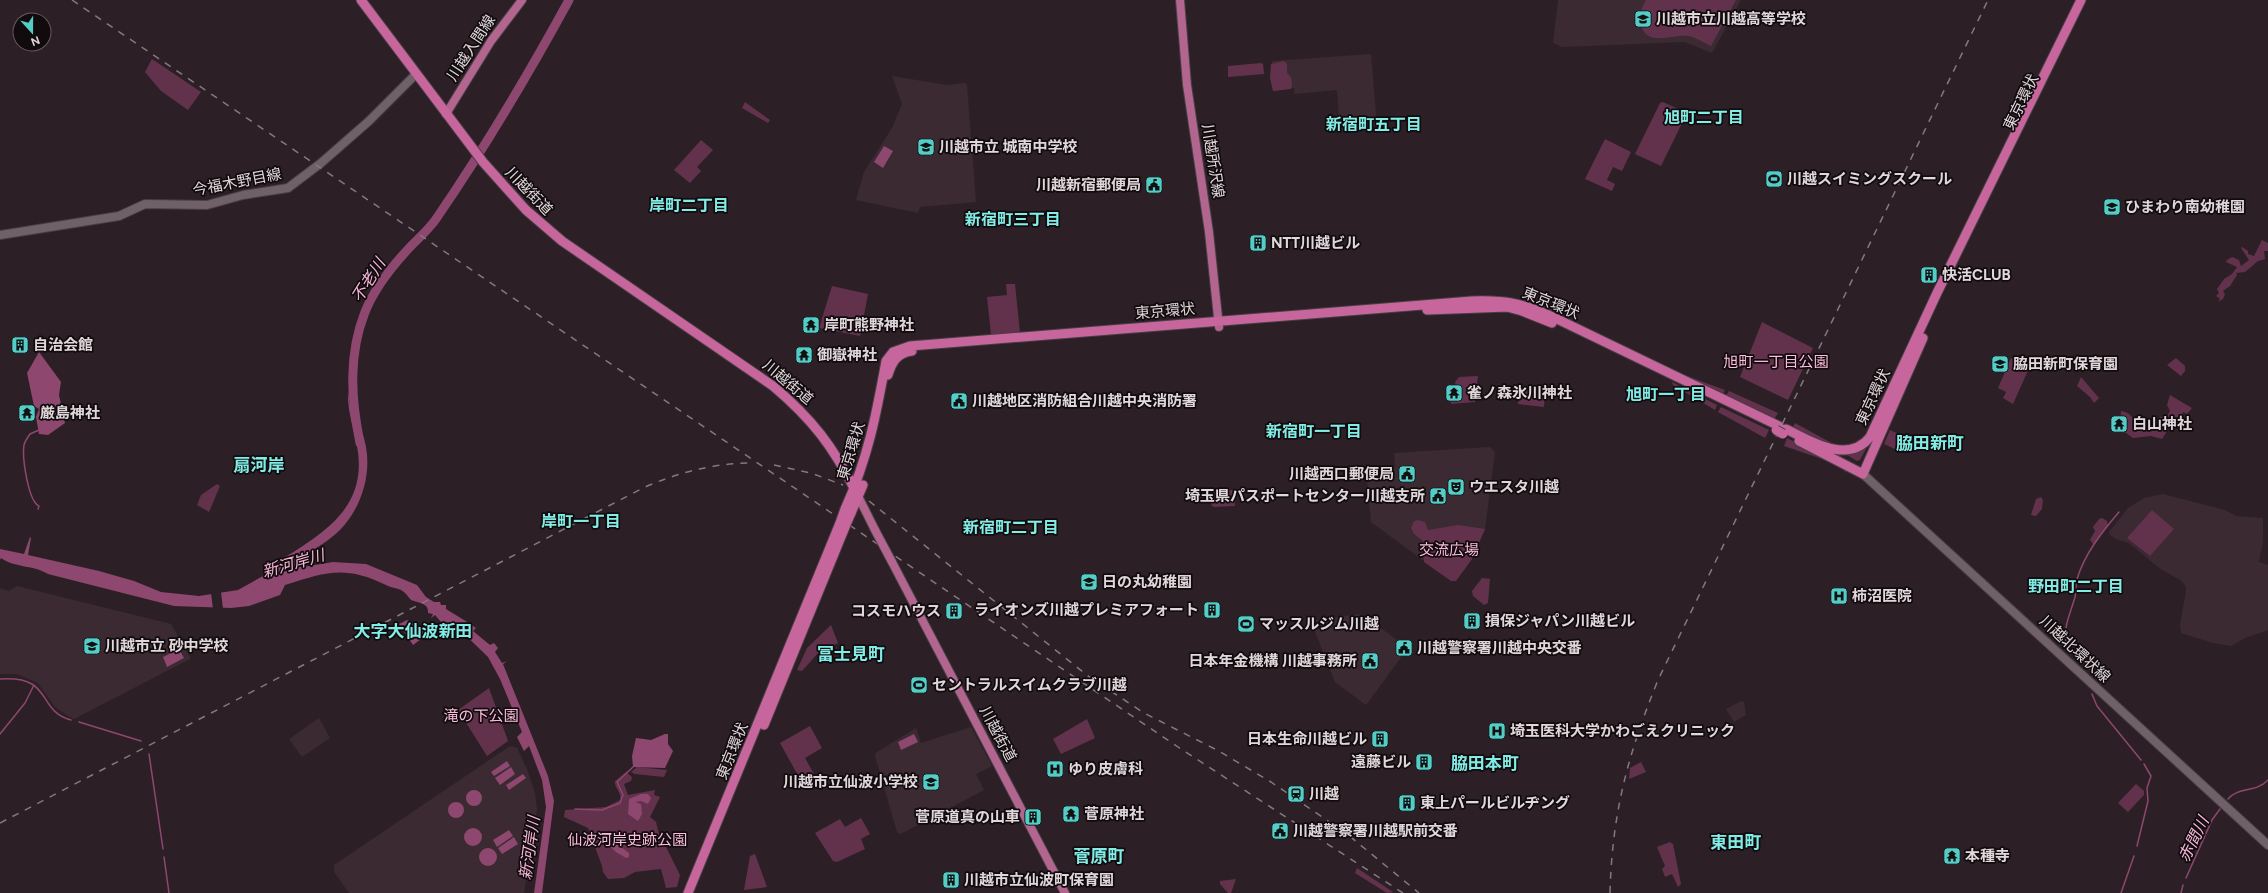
<svg xmlns="http://www.w3.org/2000/svg" width="2268" height="893" viewBox="0 0 2268 893" font-family="Figtree,'Noto Sans JP',sans-serif">
  <rect width="100%" height="100%" fill="#2c2026"/>
  <path fill="#3b2a32" d="M 1558,0 L 1741,0 L 1712,53 L 1685,42 L 1562,47 L 1553,43 Z
    M 1371,54 L 1377,126 L 1340,130 L 1337,90 L 1294,94 L 1294,88 L 1273,91 L 1272,61 Z
    M 892,76 L 947,85 L 965,83 L 967,85 L 976,202 L 920,207 L 918,213 L 856,200 L 864,172 L 892,128 L 902,104 Z
    M 1490,447 L 1495,452 L 1485,529 L 1472,559 L 1456,581 L 1451,581 L 1371,522 L 1366,470 L 1395,467 L 1394,453 Z
    M 2163,494 L 2225,510 L 2236,516 L 2263,518 L 2263,541 L 2259,562 L 2268,565 L 2268,630 L 2245,638 L 2231,646 L 2213,643 L 2181,633 L 2180,624 L 2186,592 L 2186,586 L 2180,580 L 2159,568 L 2129,543 L 2116,539 L 2110,535 L 2109,532 L 2128,508 L 2144,498 Z
    M 17,586 L 171,624 L 190,657 L 190,659 L 74,719 L 68,716 L 55,707 L 38,683 L 17,674 L 0,674 L 0,588 L 9,591 Z
    M 1359,614 L 1363,615 L 1401,643 L 1398,647 L 1405,652 L 1366,705 L 1335,682 L 1312,624 L 1313,621 Z
    M 1741,701 L 1744,702 L 1746,715 L 1734,722 L 1726,709 Z
    M 319,718 L 330,738 L 302,757 L 289,739 Z
    M 971,727 L 992,766 L 976,774 L 984,790 L 922,823 L 900,834 L 897,832 L 875,755 L 877,752 L 916,728 L 921,743 Z
    M 510,746 L 517,748 L 527,769 L 535,793 L 537,810 L 524,893 L 349,893 L 334,872 L 334,865 Z"/>
  <path fill="#62324c" d="M 1646,0 L 1736,0 L 1711,46 C 1704,43 1695,37 1688,36 C 1673,34 1648,47 1641,26 C 1638,16 1641,9 1646,0 Z
    M 152,59 L 201,92 L 188,110 L 161,91 L 145,72 Z
    M 1284,61 L 1287,64 L 1287,73 C 1292,77 1293,82 1291,89 L 1273,91 L 1270,78 L 1271,64 Z
    M 1261,63 L 1263,64 L 1264,74 L 1228,77 L 1228,66 Z
    M 745,102 L 770,120 L 768,123 L 742,108 Z
    M 1663,102 L 1687,113 L 1661,166 L 1635,154 L 1660,103 Z
    M 1605,139 L 1631,152 L 1622,171 L 1613,167 L 1607,180 L 1615,184 L 1612,191 L 1585,179 Z
    M 701,140 L 713,150 L 697,167 L 701,171 L 690,183 L 674,170 Z
    M 2262,240 L 2268,243 L 2268,251 L 2264,251 L 2265,259 L 2258,261 L 2245,272 L 2236,273 L 2237,275 L 2230,286 L 2223,291 L 2225,294 L 2223,299 L 2218,302 L 2220,299 L 2216,296 L 2219,293 L 2217,289 L 2224,279 L 2232,274 L 2237,267 L 2226,262 L 2227,260 L 2232,257 L 2239,260 L 2241,266 L 2249,260 L 2241,248 L 2242,247 L 2248,251 L 2248,254 L 2254,256 Z
    M 1006,284 L 1015,284 L 1020,333 L 991,335 L 987,297 L 1007,295 Z
    M 832,286 L 868,294 L 860,336 L 819,328 Z
    M 1762,322 L 1813,348 L 1788,400 L 1740,377 Z
    M 2011,358 L 2030,366 L 2013,404 L 2003,398 L 2006,392 L 1998,388 Z
    M 2176,358 L 2185,366 L 2185,371 L 2181,376 L 2167,365 Z
    M 1679,373 L 1725,390 L 1722,396 Z
    M 1478,376 L 1475,402 L 1451,404 L 1451,397 L 1461,395 L 1461,389 L 1456,388 L 1455,382 L 1459,377 Z
    M 2081,377 L 2099,398 L 2094,403 L 2090,397 L 2077,386 Z
    M 1672,382 L 1717,405 L 1715,410 L 1673,385 Z
    M 1520,387 L 1545,390 L 1544,407 L 1518,404 Z
    M 1729,391 L 1778,413 L 1773,421 L 1725,397 Z
    M 2170,395 L 2192,408 L 2187,414 L 2183,412 L 2182,418 L 2174,420 L 2162,439 L 2151,436 L 2133,438 L 2116,426 L 2120,421 L 2121,411 C 2131,412 2135,421 2140,429 L 2147,431 L 2155,425 L 2154,422 L 2161,417 L 2167,416 L 2170,411 L 2167,405 Z
    M 1721,407 L 1769,430 L 1765,438 L 1718,412 Z
    M 1795,423 L 1837,446 L 1859,444 L 1835,447 L 1792,429 Z
    M 1890,430 L 1905,437 L 1899,451 L 1884,444 Z
    M 1787,438 L 1844,467 L 1846,473 L 1842,468 L 1825,460 L 1784,446 Z
    M 1869,443 L 1860,460 L 1857,461 L 1847,455 Z
    M 217,484 L 220,486 L 209,512 L 197,505 L 201,495 Z
    M 1233,490 L 1235,506 L 1214,507 L 1212,506 L 1209,498 L 1196,498 L 1196,491 Z
    M 2041,497 L 2043,500 L 2042,509 L 2036,516 L 2031,515 L 2036,499 Z
    M 2152,510 L 2174,529 L 2150,556 L 2127,538 Z
    M 2102,518 L 2107,521 L 2108,526 L 2095,544 L 2093,544 L 2090,540 L 2095,531 L 2093,527 L 2099,519 Z
    M 1418,520 L 1425,522 L 1428,530 L 1458,525 L 1485,529 L 1472,559 L 1456,581 L 1451,581 L 1424,562 L 1423,541 L 1414,534 L 1411,528 L 1414,521 Z
    M 1482,578 L 1490,579 L 1488,603 L 1484,605 L 1473,596 L 1472,591 Z
    M 831,625 L 838,643 L 819,652 L 802,671 L 797,670 L 807,648 Z
    M 489,688 L 508,741 L 487,756 L 458,710 Z
    M 1087,719 L 1095,738 L 1061,754 L 1053,739 Z
    M 810,726 L 822,748 L 805,758 L 818,781 L 805,788 L 780,743 Z
    M 1641,762 L 1646,772 L 1629,779 L 1630,768 Z
    M 637,767 L 667,770 L 664,777 L 635,774 L 631,772 Z
    M 626,772 L 632,777 L 631,781 L 624,784 L 628,795 L 655,790 L 654,795 L 660,797 L 650,817 L 656,822 L 661,842 L 664,843 L 680,875 L 677,887 L 666,888 L 661,869 L 635,872 L 624,878 L 608,879 L 603,872 L 602,866 L 588,828 L 564,817 L 565,810 L 606,807 L 620,800 C 622,792 614,788 615,781 Z
    M 2136,784 L 2144,791 L 2144,795 L 2128,812 L 2118,803 Z
    M 861,818 L 870,834 L 861,839 L 865,849 L 837,862 L 833,861 L 815,833 L 840,819 L 845,827 Z
    M 1670,842 L 1673,844 L 1681,884 L 1678,887 L 1672,874 L 1665,877 L 1662,869 L 1665,866 L 1657,847 Z
    M 755,854 L 767,887 L 744,890 L 750,856 Z
    M 1357,868 L 1393,892 L 1387,893 L 1355,873 Z
    M 1236,879 L 1231,893 L 1228,893 L 1220,884 L 1220,881 Z"/>
  <path fill="#8e476e" d="M 884,146 L 893,151 L 883,168 L 874,162 Z
    M 39,352 L 61,382 L 59,395 L 65,423 L 48,435 L 39,434 L 36,417 L 39,409 L 34,406 L 27,373 Z
    M 348,392 L 353,425 L 360,436 L 361,430 C 375,463 365,504 340,530 C 328,542 312,550 298,560 L 296,565 L 303,567 L 333,562 L 366,564 L 417,585 L 426,597 L 434,602 L 440,602 L 441,605 L 446,605 L 446,609 C 457,616 465,620 476,628 L 473,631 L 490,645 L 494,643 L 498,648 L 495,652 L 502,663 L 507,661 L 503,664 L 548,776 L 554,801 L 542,893 L 534,893 L 546,807 L 542,780 L 529,746 L 524,751 L 517,737 L 522,732 L 500,679 L 488,657 L 455,625 L 441,622 L 435,615 L 431,618 L 433,614 L 428,613 C 429,603 419,603 411,600 C 400,585 398,591 386,585 C 345,565 326,572 285,585 L 280,595 L 249,606 L 231,608 L 174,606 L 48,574 C 34,565 15,568 1,558 L 0,560 L 0,549 L 24,554 L 30,537 L 31,538 L 28,555 L 99,571 L 134,581 L 161,592 L 199,596 L 238,590 L 270,572 L 273,565 C 316,537 366,513 358,452 C 355,432 347,412 348,392 Z
    M 407,620 L 420,626 L 425,625 L 432,631 L 413,645 L 399,624 Z
    M 179,649 L 184,658 L 167,667 L 163,657 Z
    M 665,734 L 668,734 L 668,744 L 673,751 L 665,768 L 633,767 L 632,756 L 636,738 L 651,740 Z
    M 914,734 L 918,742 L 901,750 L 898,742 Z
    M 507,761 L 510,766 L 494,776 L 491,772 Z
    M 511,767 L 515,774 L 500,785 L 495,778 Z
    M 523,774 L 526,778 L 509,790 L 506,785 Z
    M466 798a8 8 0 1 1 16 0a8 8 0 1 1-16 0Z
    M 641,794 L 648,794 L 651,798 L 648,804 L 641,801 L 635,802 L 641,804 L 642,814 L 638,821 L 628,814 L 629,799 Z
    M448 810a8 8 0 1 1 16 0a8 8 0 1 1-16 0Z
    M464 837a9 9 0 1 1 18 0a9 9 0 1 1-18 0Z
    M 509,830 L 513,836 L 497,847 L 493,840 Z
    M 606,836 L 629,853 L 629,857 L 626,858 L 616,852 L 602,839 Z
    M 514,837 L 518,844 L 502,854 L 498,848 Z
    M479 857a9 9 0 1 1 18 0a9 9 0 1 1-18 0Z"/>
  <path fill="#2c2026" d="M 221,592 L 223,609 L 213,609 L 211,593 Z"/>
  <g fill="none" stroke-linecap="round" stroke-linejoin="round">
    <path stroke="#8e476e" stroke-width="1.5" d="M 38,509 L 39,506 C 28,501 22,457 24,445 C 25,441 28,437 30,434 L 39,430
      M 2095,674 L 2067,647 C 2062,628 2070,615 2075,597 C 2077,591 2075,585 2077,579 C 2085,553 2102,532 2119,512
      M 0,679 C 54,675 36,711 71,720
      M 2092,694 L 2097,706 L 2141,760
      M 79,722 L 141,741
      M 0,734 L 25,703 L 34,685
      M 149,754 L 163,849
      M 2228,799 C 2239,786 2256,793 2268,780
      M 575,809 L 602,810 L 620,803 L 623,795 L 617,782 L 633,767
      M 2137,846 L 2148,801 L 2147,788 L 2151,776 L 2144,764
      M 164,857 L 169,893
      M 2186,878 L 2212,820 L 2220,809
      M 2121,893 L 2134,856
      M 2181,893 L 2183,885"/>
    <path stroke="#8e476e" stroke-width="9" d="M 360,443 C 351,399 348,355 365,312 C 375,287 393,265 411,246 C 420,237 429,229 436,219 C 484,149 528,75 569,0"/>
    <defs>
      <path id="secondary" d="M 0,235 L 119,216 L 145,204 L 207,205 L 243,195 L 288,188 L 321,163 L 369,121 L 416,74
        M 1863,474 L 2268,845"/>
      <path id="primary" d="M 1180,0 L 1187,85 L 1209,232 L 1219,327
        M 446,114 L 491,41 L 522,0
        M 858,496 L 875,530
        M 892,562 L 1065,893"/>
      <path id="trunk" d="M 361,0 L 483,162 L 526,210 L 562,241 L 773,386 C 812,419 833,446 856,492
        M 1427,310 L 1507,307 L 1522,311 L 1552,323
        M 888,375 C 892,362 897,353 912,351
        M 1786,429 C 1810,441 1848,465 1870,437 L 1937,293 L 2081,0
        M 1799,441 L 1863,474
        M 1863,474 L 1923,338
        M 845,509 C 868,458 876,416 886,361 L 893,352 L 910,346 L 1472,301 C 1507,300 1521,303 1553,317 L 1779,426
        M 851,513 L 863,485
        M 764,725 L 845,527
        M 688,893 L 840,523"/>
    </defs>
    <use href="#secondary" stroke="#493f44" stroke-width="10"/>
    <use href="#primary" stroke="#493f44" stroke-width="10"/>
    <use href="#trunk" stroke="#493f44" stroke-width="11"/>
    <use href="#secondary" stroke="#6f6167" stroke-width="8"/>
    <use href="#primary" stroke="#b1658f" stroke-width="8"/>
    <use href="#trunk" stroke="#c7669c" stroke-width="9"/>
    <path stroke="#84797e" stroke-width="1.5" stroke-dasharray="7 7" stroke-linecap="butt" d="M 72,0 L 1178,747 L 1403,893
      M 774,465 L 811,473 L 843,485
      M 869,501 L 1088,676 L 1144,713 L 1217,750 L 1271,782 L 1347,834 L 1419,893
      M 0,823 L 643,488 C 679,472 714,463 754,463
      M 1610,893 C 1612,813 1628,754 1658,680 L 1988,0"/>
    <defs>
      <path id="primary-bridge" d="M 875,530 L 892,562"/>
      <path id="trunk-bridge" d="M 1776,430 L 1783,434
        M 840,523 L 845,509
        M 845,527 L 851,513"/>
    </defs>
    <use href="#primary-bridge" stroke="#493f44" stroke-width="10" stroke-linecap="butt"/>
    <use href="#trunk-bridge" stroke="#493f44" stroke-width="11" stroke-linecap="butt"/>
    <use href="#primary-bridge" stroke="#b1658f" stroke-width="8"/>
    <use href="#trunk-bridge" stroke="#c7669c" stroke-width="9"/>
  </g>
  <defs>
    <symbol id="school-square" viewBox="-11 -11 22 22"><rect x="-9" y="-9" width="18" height="18" rx="4" fill="#54cdc7" stroke="#110b0e"/><path d="M0-5L7-2L0 1L-7-2ZM-4 1L0 2.5L4 1V4Q0 6-4 4Z" fill="#111"/></symbol>
    <symbol id="stadium-square" viewBox="-11 -11 22 22"><rect x="-9" y="-9" width="18" height="18" rx="4" fill="#54cdc7" stroke="#110b0e"/><path d="M0-5a6.5 5 0 1 0 0 10a6.5 5 0 1 0 0-10ZM-3.5-1.8h7v3.6h-7Z" fill="#111"/></symbol>
    <symbol id="civic-square" viewBox="-11 -11 22 22"><rect x="-9" y="-9" width="18" height="18" rx="4" fill="#54cdc7" stroke="#110b0e"/><path d="M-.6-6.5H3V-4.5H.6V-3L4-1V1h2V6H-6V1h2V-1L-.6-3ZM-1.2 2.5V6h2.4V2.5Z" fill="#111"/></symbol>
    <symbol id="building-square" viewBox="-11 -11 22 22"><rect x="-9" y="-9" width="18" height="18" rx="4" fill="#54cdc7" stroke="#110b0e"/><path d="M-4-6H4V6H1V3H-1V6H-4ZM-2.5-4.3h1.7v1.8h-1.7ZM.8-4.3h1.7v1.8H.8ZM-2.5-1h1.7V.8h-1.7ZM.8-1h1.7V.8H.8Z" fill="#111"/></symbol>
    <symbol id="temple-square" viewBox="-11 -11 22 22"><rect x="-9" y="-9" width="18" height="18" rx="4" fill="#54cdc7" stroke="#110b0e"/><path d="M0-6L5-2H3V0L6.5 2.5H4V6H1.5V3h-3V6H-4V2.5H-6.5L-3 0V-2H-5Z" fill="#111"/></symbol>
    <symbol id="theatre-square" viewBox="-11 -11 22 22"><rect x="-9" y="-9" width="18" height="18" rx="4" fill="#54cdc7" stroke="#110b0e"/><path d="M-5-5.5Q0-4 5-5.5V0Q5 5 0 6Q-5 5-5 0ZM-3.3-2.5H-1v1.5H-3.3ZM1-2.5H3.3v1.5H1ZM-2.8 1Q0 5.5 2.8 1Z" fill="#111"/></symbol>
    <symbol id="hospital-square" viewBox="-11 -11 22 22"><rect x="-9" y="-9" width="18" height="18" rx="4" fill="#54cdc7" stroke="#110b0e"/><path d="M-5-5h3v3.5h4V-5h3V5h-3V1.5h-4V5h-3Z" fill="#111"/></symbol>
    <symbol id="station-square" viewBox="-11 -11 22 22"><rect x="-9" y="-9" width="18" height="18" rx="4" fill="#54cdc7" stroke="#110b0e"/><path d="M-3-6H3Q5-6 5-4V2Q5 4 3 4L4.5 6H3L1.5 4h-3L-3 6H-4.5L-3 4Q-5 4-5 2V-4Q-5-6-3-6ZM-3.5-4v3h7v-3ZM-3.5 1v1.5H-2V1ZM2 1v1.5H3.5V1Z" fill="#111"/></symbol>
  </defs>
  <g fill-rule="evenodd">
    <use href="#school-square" x="1633" y="9" width="20" height="20"/>
    <use href="#school-square" x="916" y="137" width="20" height="20"/>
    <use href="#stadium-square" x="1764" y="169" width="20" height="20"/>
    <use href="#civic-square" x="1144" y="175" width="20" height="20"/>
    <use href="#school-square" x="2102" y="197" width="20" height="20"/>
    <use href="#building-square" x="1248" y="233" width="20" height="20"/>
    <use href="#building-square" x="1919" y="265" width="20" height="20"/>
    <use href="#temple-square" x="801" y="315" width="20" height="20"/>
    <use href="#building-square" x="10" y="335" width="20" height="20"/>
    <use href="#temple-square" x="794" y="345" width="20" height="20"/>
    <use href="#school-square" x="1990" y="354" width="20" height="20"/>
    <use href="#temple-square" x="1444" y="383" width="20" height="20"/>
    <use href="#civic-square" x="949" y="391" width="20" height="20"/>
    <use href="#temple-square" x="17" y="403" width="20" height="20"/>
    <use href="#temple-square" x="2109" y="414" width="20" height="20"/>
    <use href="#civic-square" x="1397" y="464" width="20" height="20"/>
    <use href="#theatre-square" x="1446" y="477" width="20" height="20"/>
    <use href="#civic-square" x="1428" y="486" width="20" height="20"/>
    <use href="#school-square" x="1079" y="572" width="20" height="20"/>
    <use href="#hospital-square" x="1829" y="586" width="20" height="20"/>
    <use href="#building-square" x="1202" y="600" width="20" height="20"/>
    <use href="#building-square" x="944" y="601" width="20" height="20"/>
    <use href="#building-square" x="1462" y="611" width="20" height="20"/>
    <use href="#stadium-square" x="1236" y="614" width="20" height="20"/>
    <use href="#school-square" x="82" y="636" width="20" height="20"/>
    <use href="#civic-square" x="1394" y="638" width="20" height="20"/>
    <use href="#civic-square" x="1360" y="651" width="20" height="20"/>
    <use href="#stadium-square" x="909" y="675" width="20" height="20"/>
    <use href="#hospital-square" x="1487" y="721" width="20" height="20"/>
    <use href="#building-square" x="1370" y="729" width="20" height="20"/>
    <use href="#building-square" x="1414" y="752" width="20" height="20"/>
    <use href="#hospital-square" x="1045" y="759" width="20" height="20"/>
    <use href="#school-square" x="921" y="772" width="20" height="20"/>
    <use href="#station-square" x="1286" y="784" width="20" height="20"/>
    <use href="#building-square" x="1397" y="793" width="20" height="20"/>
    <use href="#temple-square" x="1061" y="804" width="20" height="20"/>
    <use href="#building-square" x="1023" y="807" width="20" height="20"/>
    <use href="#civic-square" x="1270" y="821" width="20" height="20"/>
    <use href="#temple-square" x="1942" y="846" width="20" height="20"/>
    <use href="#building-square" x="941" y="870" width="20" height="20"/>
  </g>
  <g text-anchor="middle" stroke-width="3.5" stroke-linejoin="round" paint-order="stroke">
    <g font-size="15" font-weight="bold" fill="#e0d7db" stroke="#110b0e" text-anchor="start">
      <text x="1656" y="24">川越市立川越高等学校</text>
      <text x="939" y="152">川越市立 城南中学校</text>
      <text x="1787" y="184">川越スイミングスクール</text>
      <text x="1141" y="190" text-anchor="end">川越新宿郵便局</text>
      <text x="2125" y="212">ひまわり南幼稚園</text>
      <text x="1271" y="248">NTT川越ビル</text>
      <text x="1942" y="280">快活CLUB</text>
      <text x="824" y="330">岸町熊野神社</text>
      <text x="33" y="350">自治会館</text>
      <text x="817" y="360">御嶽神社</text>
      <text x="2013" y="369">脇田新町保育園</text>
      <text x="1467" y="398">雀ノ森氷川神社</text>
      <text x="972" y="406">川越地区消防組合川越中央消防署</text>
      <text x="40" y="418">厳島神社</text>
      <text x="2132" y="429">白山神社</text>
      <text x="1394" y="479" text-anchor="end">川越西口郵便局</text>
      <text x="1469" y="492">ウエスタ川越</text>
      <text x="1425" y="501" text-anchor="end">埼玉県パスポートセンター川越支所</text>
      <text x="1102" y="587">日の丸幼稚園</text>
      <text x="1852" y="601">柿沼医院</text>
      <text x="1199" y="615" text-anchor="end">ライオンズ川越プレミアフォート</text>
      <text x="941" y="616" text-anchor="end">コスモハウス</text>
      <text x="1485" y="626">損保ジャパン川越ビル</text>
      <text x="1259" y="629">マッスルジム川越</text>
      <text x="105" y="651">川越市立 砂中学校</text>
      <text x="1417" y="653">川越警察署川越中央交番</text>
      <text x="1357" y="666" text-anchor="end">日本年金機構 川越事務所</text>
      <text x="932" y="690">セントラルスイムクラブ川越</text>
      <text x="1510" y="736">埼玉医科大学かわごえクリニック</text>
      <text x="1367" y="744" text-anchor="end">日本生命川越ビル</text>
      <text x="1411" y="767" text-anchor="end">遠藤ビル</text>
      <text x="1068" y="774">ゆり皮膚科</text>
      <text x="918" y="787" text-anchor="end">川越市立仙波小学校</text>
      <text x="1309" y="799">川越</text>
      <text x="1420" y="808">東上パールビルヂング</text>
      <text x="1084" y="819">菅原神社</text>
      <text x="1020" y="822" text-anchor="end">菅原道真の山車</text>
      <text x="1293" y="836">川越警察署川越駅前交番</text>
      <text x="1965" y="861">本種寺</text>
      <text x="964" y="885">川越市立仙波町保育園</text>
    </g>
    <g font-size="15" fill="#e0d7db" stroke="#110b0e">
      <text transform="translate(471 48) rotate(-57)" y="5">川越入間線</text>
      <text transform="translate(2021 102) rotate(-64)" y="5">東京環状</text>
      <text transform="translate(1213 161) rotate(81)" y="5">川越所沢線</text>
      <text transform="translate(237 182) rotate(-11)" y="5">今福木野目線</text>
      <text transform="translate(529 191) rotate(46)" y="5">川越街道</text>
      <text transform="translate(1551 303) rotate(22)" y="5">東京環状</text>
      <text transform="translate(1165 311) rotate(-5)" y="5">東京環状</text>
      <text transform="translate(788 382) rotate(40)" y="5">川越街道</text>
      <text transform="translate(1873 397) rotate(-65)" y="5">東京環状</text>
      <text transform="translate(851 451) rotate(-73)" y="5">東京環状</text>
      <text transform="translate(2075 649) rotate(43)" y="5">川越北環状線</text>
      <text transform="translate(998 734) rotate(62)" y="5">川越街道</text>
      <text transform="translate(732 751) rotate(-68)" y="5">東京環状</text>
    </g>
    <g font-size="15" fill="#fcbddc" stroke="#110b0e">
      <text x="1776" y="367">旭町一丁目公園</text>
      <text x="1449" y="555">交流広場</text>
      <text x="481" y="721">滝の下公園</text>
      <text x="627" y="845">仙波河岸史跡公園</text>
    </g>
    <g font-size="16" font-weight="bold" fill="#82ede6" stroke="#110b0e">
      <text x="1704" y="123">旭町二丁目</text>
      <text x="1374" y="130">新宿町五丁目</text>
      <text x="689" y="211">岸町二丁目</text>
      <text x="1013" y="225">新宿町三丁目</text>
      <text x="1666" y="400">旭町一丁目</text>
      <text x="1314" y="437">新宿町一丁目</text>
      <text x="581" y="527">岸町一丁目</text>
      <text x="1011" y="533">新宿町二丁目</text>
      <text x="2076" y="592">野田町二丁目</text>
    </g>
    <g font-size="16" font-style="italic" fill="#f7b8d8" stroke="#110b0e">
      <text transform="translate(368 280) rotate(-58)" y="6">不老川</text>
      <text transform="translate(293 563) rotate(-16)" y="6">新河岸川</text>
      <text transform="translate(2193 839) rotate(-64)" y="6">赤間川</text>
      <text transform="translate(529 848) rotate(-82)" y="6">新河岸川</text>
    </g>
    <g font-size="17" font-weight="bold" fill="#82ede6" stroke="#110b0e">
      <text x="1930" y="449">脇田新町</text>
      <text x="259" y="471">扇河岸</text>
      <text x="413" y="637">大字大仙波新田</text>
      <text x="851" y="660">富士見町</text>
      <text x="1485" y="769">脇田本町</text>
      <text x="1736" y="848">東田町</text>
      <text x="1099" y="862">菅原町</text>
    </g>
  </g>
  <g transform="translate(32 32) rotate(159)"><circle r="19" fill="#110b0e" stroke="#645d60"/>
  <path d="M0-3L7 15L0 10L-7 15Z" fill="#54cdc7"/>
  <text y="-6" font-size="11" font-weight="bold" text-anchor="middle" fill="#e0d7db">N</text>
  </g>
</svg>
